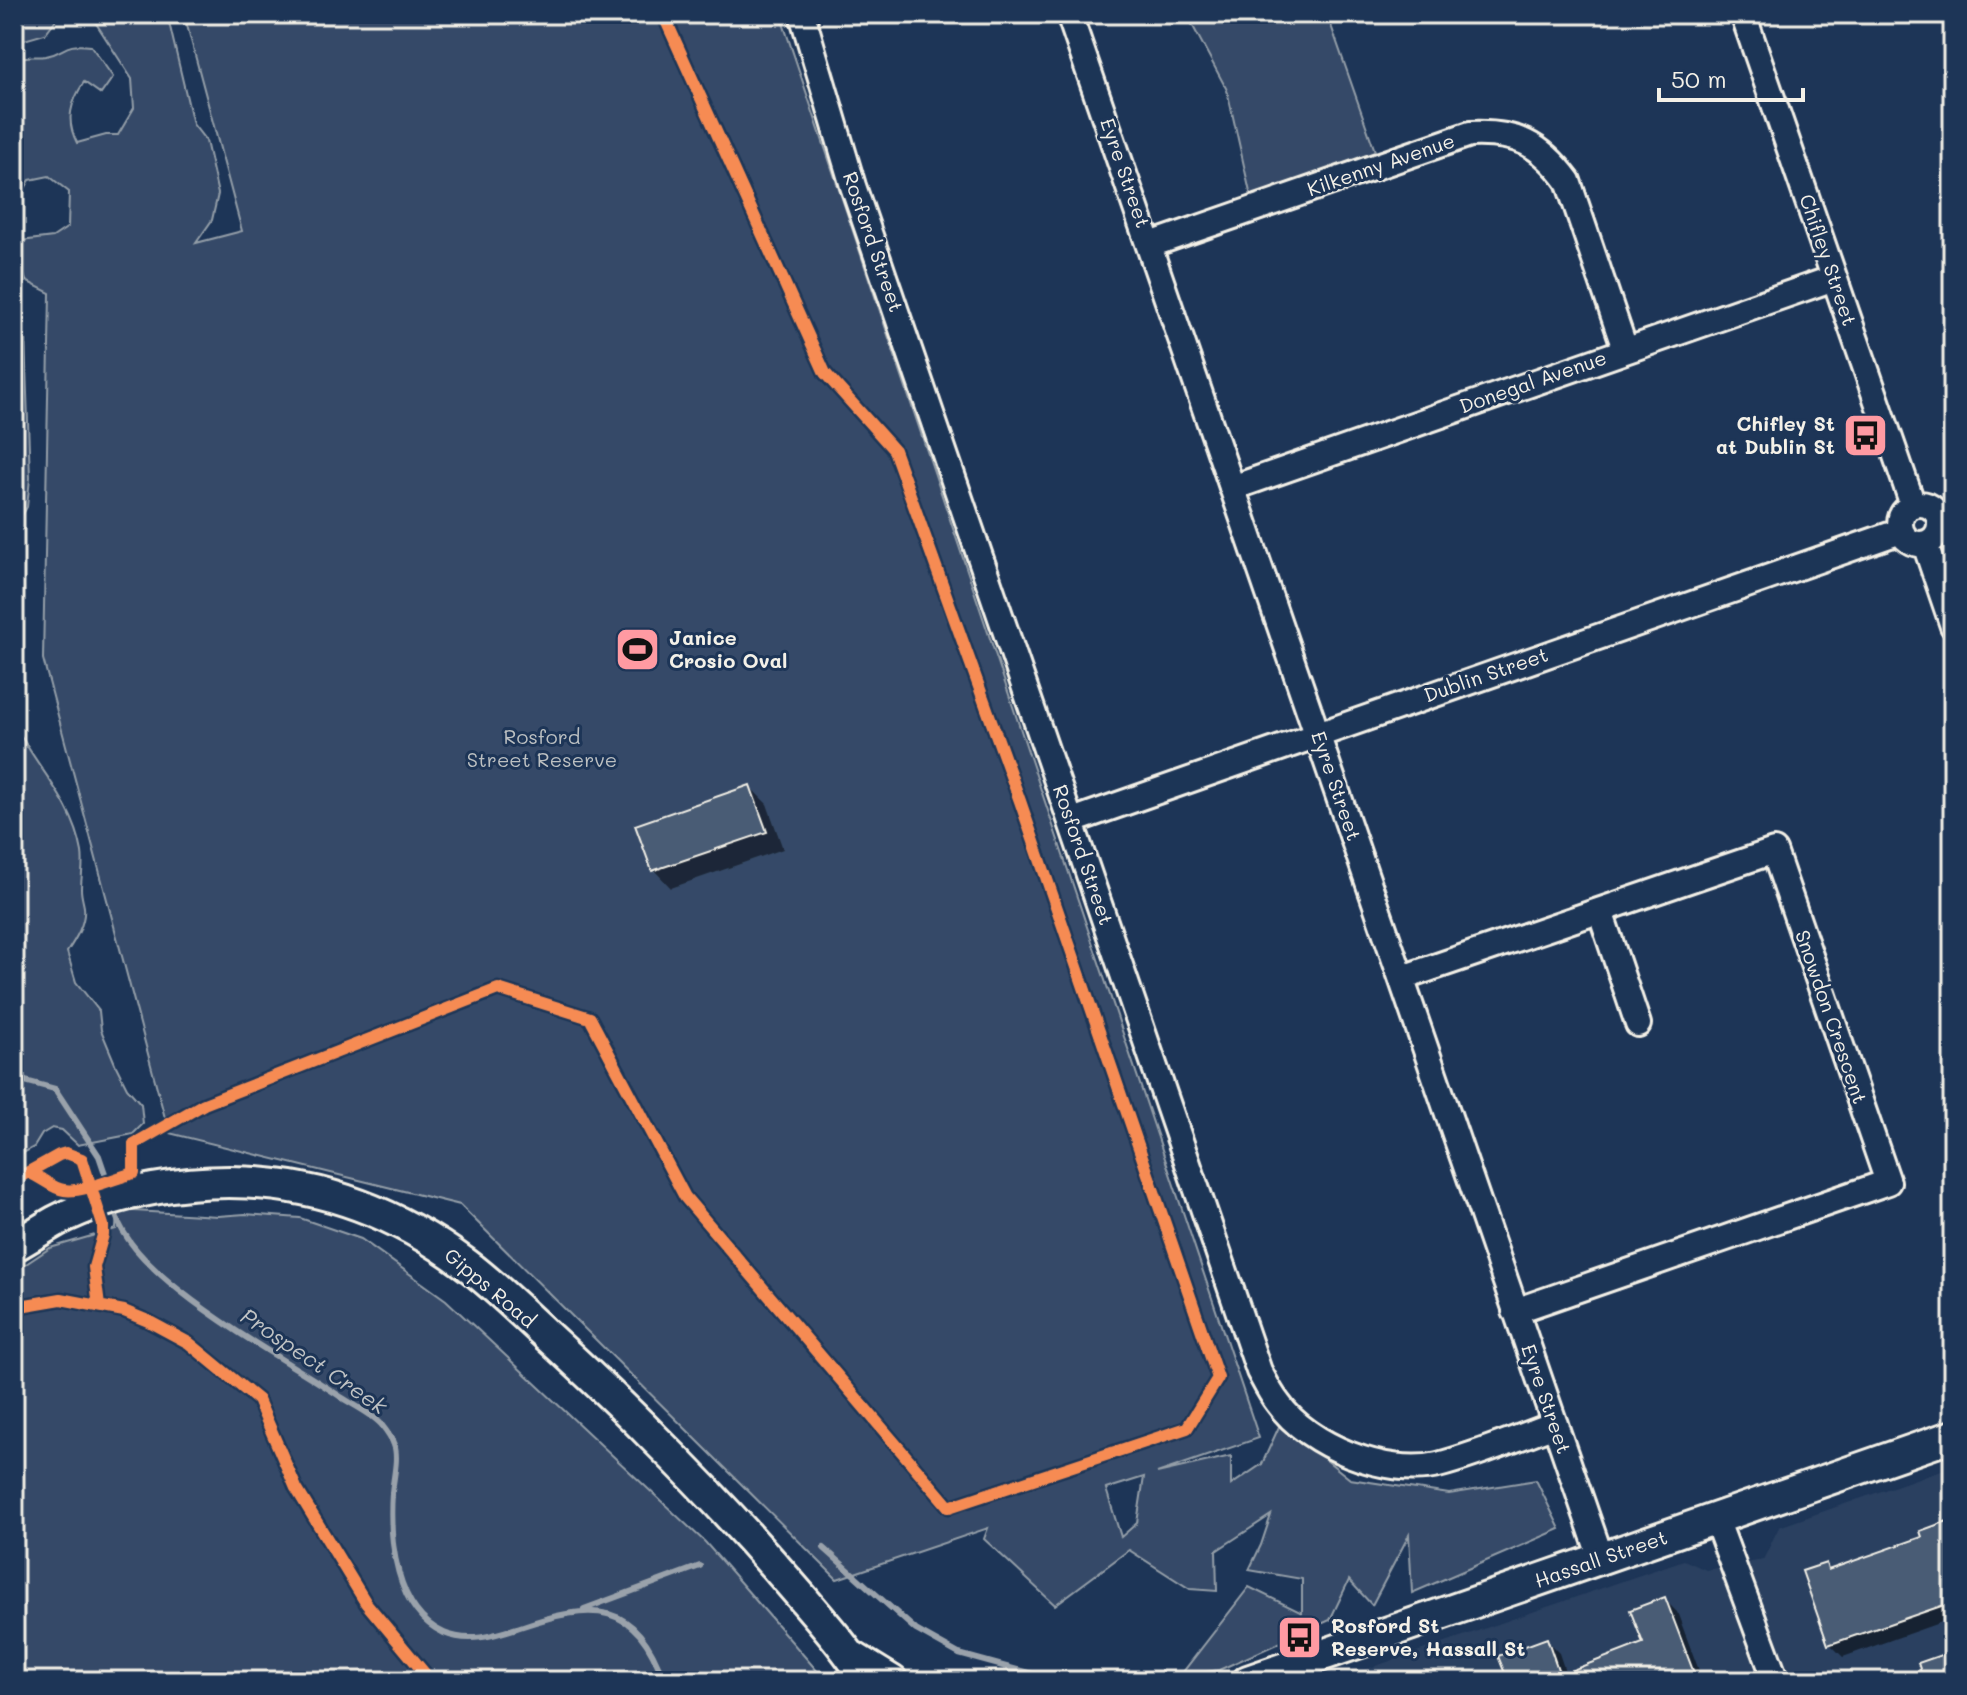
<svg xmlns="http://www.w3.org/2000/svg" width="1967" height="1695" viewBox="0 0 1967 1695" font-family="Mali,sans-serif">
  <rect width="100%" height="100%" fill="#1d3557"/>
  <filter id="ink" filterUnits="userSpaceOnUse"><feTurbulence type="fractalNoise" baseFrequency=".0125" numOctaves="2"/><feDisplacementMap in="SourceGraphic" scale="16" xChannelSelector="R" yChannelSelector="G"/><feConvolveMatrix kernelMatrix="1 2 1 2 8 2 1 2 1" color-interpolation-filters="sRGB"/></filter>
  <g filter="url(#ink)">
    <path fill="#2a4060" d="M 1953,1466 L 1953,1681 L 1332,1681 L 1684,1560 L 1706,1570 L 1763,1560 L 1779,1527 Z"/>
    <path fill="#354a67" stroke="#949ea8" stroke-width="2" fill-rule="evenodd" d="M 14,14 L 60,14 L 45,34 L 14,43 Z
      M 90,14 L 167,14 L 193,124 L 206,141 L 218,194 L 212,220 L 196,243 L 242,231 L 184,14 L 780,14 L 1259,1438 L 1157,1473 L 1231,1456 L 1231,1485 L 1262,1464 L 1282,1420 L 1305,1443 L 1350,1479 L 1449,1494 L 1536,1480 L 1560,1529 L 1412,1593 L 1409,1535 L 1372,1605 L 1349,1580 L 1330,1620 L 1219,1670 L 1180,1676 L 1249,1587 L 1302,1613 L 1302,1579 L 1249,1570 L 1261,1545 L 1271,1515 L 1216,1551 L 1217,1591 L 1190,1589 L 1129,1550 L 1055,1605 L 984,1539 L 988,1528 L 837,1579 L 460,1205 L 169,1133 L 43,659 L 50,293 L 26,281 L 19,258 L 21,241 L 53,237 L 68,227 L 69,192 L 49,176 L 30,180 L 14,207 L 14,63 C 29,53 29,58 46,56 C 66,53 62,42 91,46 L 113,77 L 101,94 L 84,82 C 71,102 65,120 77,143 L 106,135 L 118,135 L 134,108 L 132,79 ZM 1144,1477 L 1137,1523 L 1121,1537 L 1106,1489 Z
      M 1194,14 L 1327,14 L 1376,154 L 1251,197 L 1227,90 L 1188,17 Z
      M 14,280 L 24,308 L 30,478 L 27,507 L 17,524 L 14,537 Z
      M 14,723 C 36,768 73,800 82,852 C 84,864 81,877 81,889 C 81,895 83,901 84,907 C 86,923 75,940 67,952 L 76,982 L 99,1011 L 101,1030 L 116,1066 L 127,1088 L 141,1104 L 143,1124 L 133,1134 L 78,1145 L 62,1130 L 52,1128 L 42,1134 L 34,1147 L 14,1158 Z
      M 117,1210 L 218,1216 L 245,1214 L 300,1218 L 361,1239 L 446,1300 L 705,1542 L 826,1681 L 14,1681 L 14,1272 L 50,1248 L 116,1229 Z"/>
    <path fill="#0007" d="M 750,787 L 767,804 L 783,849 L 671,888 L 654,870 Z
      M 1953,1521 L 1953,1618 L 1843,1657 L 1830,1644 L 1825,1565 L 1831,1571 L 1925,1538 Z
      M 1664,1599 L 1677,1612 L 1703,1681 L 1510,1681 L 1546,1640 L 1559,1653 L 1566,1674 L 1645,1644 Z
      M 1731,1674 L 1738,1681 L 1713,1681 Z"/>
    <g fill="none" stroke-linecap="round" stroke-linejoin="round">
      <path stroke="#9aa2ab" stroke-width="6" d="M 14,1078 L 55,1089 L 99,1156 L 111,1191
        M 114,1206 C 122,1275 285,1358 341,1397 C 353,1405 371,1413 381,1424 C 385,1429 392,1439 394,1445 C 399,1457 393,1479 392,1493 C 389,1539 395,1611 444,1633 C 470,1644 495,1635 520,1627 C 593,1602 636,1600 664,1681
        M 824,1548 L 916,1630 L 959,1654 L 1058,1681
        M 584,1609 L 700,1566
        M 1121,1681 L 1137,1679"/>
    </g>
    <path fill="#485b74" stroke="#f4f1e8" stroke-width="2" d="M 750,785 L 767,832 L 652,871 L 635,825 Z
      M 1953,1519 L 1953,1602 L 1828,1645 L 1802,1571 L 1826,1563 L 1828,1570 L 1922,1537 L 1920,1531 Z
      M 1665,1597 L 1697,1681 L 1565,1681 L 1562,1674 L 1643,1643 L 1630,1610 Z
      M 1547,1638 L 1562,1681 L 1508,1681 L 1498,1656 Z
      M 1953,1651 L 1953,1681 L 1924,1681 L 1918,1663 Z"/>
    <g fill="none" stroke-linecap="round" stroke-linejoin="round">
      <defs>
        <path id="minor" d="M 802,14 L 853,186 L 1259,1371 C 1265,1382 1270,1393 1278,1403 C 1308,1446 1387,1477 1438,1465 C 1477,1455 1517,1438 1555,1424
          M 1069,14 L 1601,1558
          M 1743,14 L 1913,505
          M 1150,245 L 1470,134 C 1516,132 1540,143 1568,181 L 1625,349
          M 1232,488 L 1834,278
          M1900 524a20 20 0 1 1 40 0a20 20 0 1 1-40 0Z
          M 1925,544 L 1953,626
          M 1072,821 L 1901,531
          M 1600,911 L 1638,1024
          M 1402,978 L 1774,851 L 1888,1182 L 1515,1311
          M 1716,1519 L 1776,1681"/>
        <path id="major" d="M 14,1246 C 28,1238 42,1229 56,1221 C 85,1206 120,1195 153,1189 C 268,1168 372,1194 466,1264 C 493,1284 518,1309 543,1332 C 580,1366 617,1400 652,1436 C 704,1487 753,1540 800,1595 C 824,1623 848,1650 867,1681
          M 853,1657 L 892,1681
          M 1248,1681 L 1953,1436"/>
      </defs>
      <use href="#minor" stroke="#f4f1e8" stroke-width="30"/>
      <use href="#major" stroke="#f4f1e8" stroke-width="36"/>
      <use href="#minor" stroke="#1d3557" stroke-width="24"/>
      <use href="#major" stroke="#1d3557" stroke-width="30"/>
      <defs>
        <path id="cycleway" d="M 30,1173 C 41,1177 53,1189 64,1190 C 82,1193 115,1178 134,1173 L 134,1144 L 204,1104 L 498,989 L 590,1018 L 685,1197 L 949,1507 L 1187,1428 L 1218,1378 L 1020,801 L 894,450 L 825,373 L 663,14
          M 14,1180 L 59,1155 L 66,1153 L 82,1159 L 103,1225 L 103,1235 L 94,1267 L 99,1306
          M 14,1310 L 26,1305 L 61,1299 L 124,1311 L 148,1321 L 189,1343 L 258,1400 L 296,1488 L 366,1603 L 431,1681"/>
      </defs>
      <use href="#cycleway" stroke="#1d3557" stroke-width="17"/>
      <use href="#cycleway" stroke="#f68b52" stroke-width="12"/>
    </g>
  </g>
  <defs>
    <symbol id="bus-square" viewBox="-11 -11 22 22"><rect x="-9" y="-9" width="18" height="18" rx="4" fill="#ff9aa2" stroke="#1d3557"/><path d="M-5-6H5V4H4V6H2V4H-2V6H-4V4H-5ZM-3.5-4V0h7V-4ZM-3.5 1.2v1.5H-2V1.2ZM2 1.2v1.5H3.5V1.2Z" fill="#111"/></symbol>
    <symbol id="stadium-square" viewBox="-11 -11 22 22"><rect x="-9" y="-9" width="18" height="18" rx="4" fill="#ff9aa2" stroke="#1d3557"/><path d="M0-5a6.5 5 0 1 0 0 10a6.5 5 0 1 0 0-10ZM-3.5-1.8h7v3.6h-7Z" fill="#111"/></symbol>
  </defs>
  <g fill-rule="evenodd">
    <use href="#bus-square" x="1840" y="410" width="51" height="51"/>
    <use href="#stadium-square" x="612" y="624" width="51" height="51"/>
    <use href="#bus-square" x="1274" y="1612" width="51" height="51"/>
  </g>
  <g text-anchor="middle" stroke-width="6" stroke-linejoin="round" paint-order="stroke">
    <g font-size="20" fill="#f4f1e8" stroke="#1d3557">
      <text transform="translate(1381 165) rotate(-19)" y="7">Kilkenny Avenue</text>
      <text transform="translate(1125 173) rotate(71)" y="7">Eyre Street</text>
      <text transform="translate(873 242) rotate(71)" y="7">Rosford Street</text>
      <text transform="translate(1828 260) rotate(71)" y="7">Chifley Street</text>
      <text transform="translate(1533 382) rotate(-19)" y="7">Donegal Avenue</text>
      <text transform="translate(1486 675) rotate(-19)" y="7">Dublin Street</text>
      <text transform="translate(1336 786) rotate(71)" y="7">Eyre Street</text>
      <text transform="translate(1083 855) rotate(71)" y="7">Rosford Street</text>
      <text transform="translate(1831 1017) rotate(71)" y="7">Snowdon Crescent</text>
      <text transform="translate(490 1288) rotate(40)" y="7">Gipps Road</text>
      <text transform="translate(1546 1399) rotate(71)" y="7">Eyre Street</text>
      <text transform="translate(1601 1559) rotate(-19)" y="7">Hassall Street</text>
    </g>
    <g font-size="20" font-weight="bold" fill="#f4f1e8" stroke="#1d3557" text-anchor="start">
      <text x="1835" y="431" text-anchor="end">Chifley St<tspan x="1835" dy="23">at Dublin St</tspan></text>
      <text x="669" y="645">Janice<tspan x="669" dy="23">Crosio Oval</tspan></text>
      <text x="1331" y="1633">Rosford St<tspan x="1331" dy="23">Reserve, Hassall St</tspan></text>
    </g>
    <g font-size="20" fill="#bbbfc1" stroke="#1d3557">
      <text x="542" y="744">Rosford<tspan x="542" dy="23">Street Reserve</tspan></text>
    </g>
    <g font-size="22" font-style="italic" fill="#c0c3c4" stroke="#1d3557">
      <text transform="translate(314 1361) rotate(34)" y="8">Prospect Creek</text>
    </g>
  </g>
  <rect width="1967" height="1695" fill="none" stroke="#1d3557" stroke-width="48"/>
  <rect x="24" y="24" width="1919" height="1647" fill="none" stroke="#f4f1e8" stroke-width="3" filter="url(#ink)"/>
  <path d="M1659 88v12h144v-12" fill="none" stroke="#f4f1e8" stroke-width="4"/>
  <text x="1671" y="88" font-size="24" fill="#f4f1e8" stroke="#1d3557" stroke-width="6" paint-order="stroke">50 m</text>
</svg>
